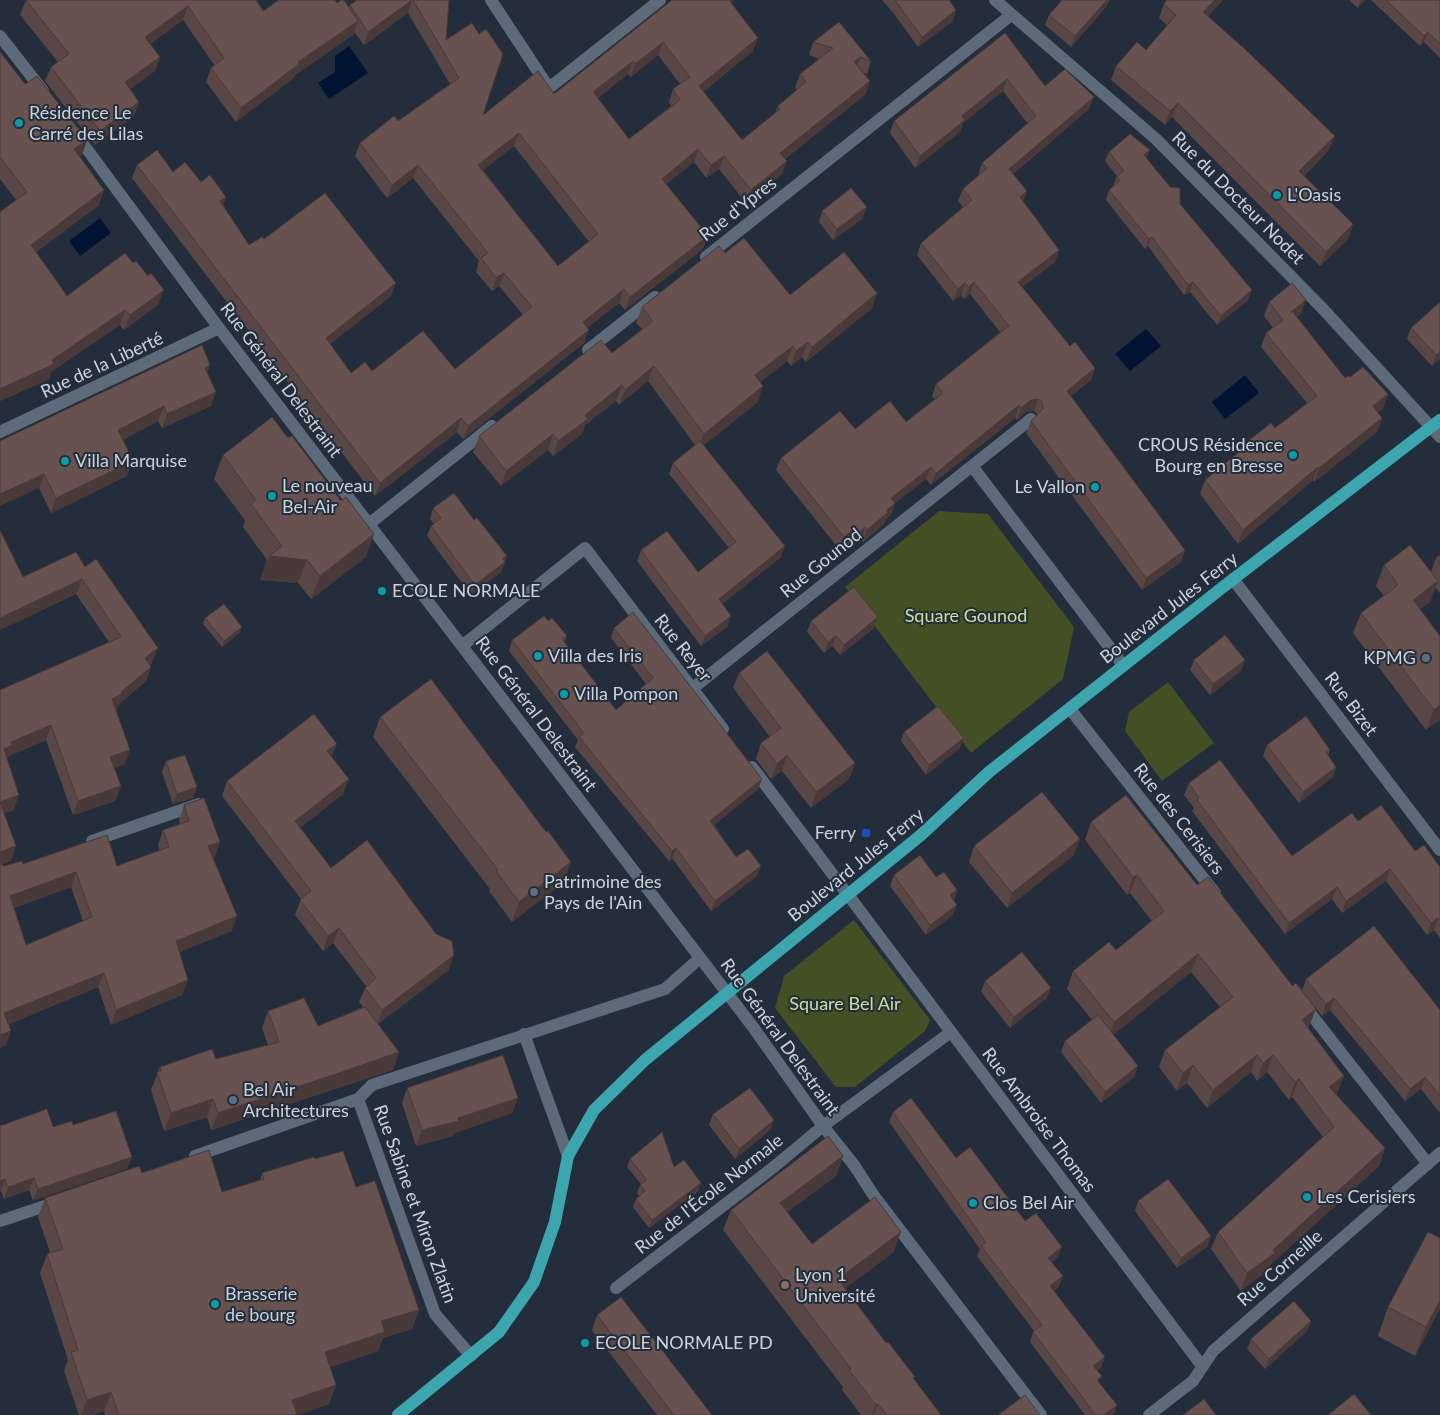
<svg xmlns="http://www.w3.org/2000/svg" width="1440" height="1415" viewBox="0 0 1440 1415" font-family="Lato,sans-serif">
  <rect width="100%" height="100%" fill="#232d3c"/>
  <path fill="#435024" d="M 939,511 L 988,514 L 1074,627 L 1063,679 L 971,753 L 845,587 Z
    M 1168,682 L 1214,743 L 1162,781 L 1125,731 L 1129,712 Z
    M 854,920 L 930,1020 L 925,1031 L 855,1087 L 836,1087 L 775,1008 L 784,976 Z"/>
  <path fill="#011233" d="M 349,46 L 368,73 L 329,99 L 318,83 L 335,72 L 335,56 Z
    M 100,218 L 111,233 L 80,256 L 69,241 Z
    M 1146,329 L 1161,346 L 1130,371 L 1115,354 Z
    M 1245,375 L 1259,393 L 1225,419 L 1212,402 Z"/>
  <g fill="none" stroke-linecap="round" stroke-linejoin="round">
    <path stroke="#5d6a7a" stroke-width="12" d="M 491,0 L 549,88 L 660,0
      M 995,0 L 1156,139 L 1324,310 L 1440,437
      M 0,36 L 43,91
      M 75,133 L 219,328 L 753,1027 L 823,1126 L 854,1165 L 874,1196 L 1041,1415
      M 706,257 L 1011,15
      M 588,350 L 655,297
      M 0,432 L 219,328
      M 972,466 L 1123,665
      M 369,524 L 492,426
      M 1233,579 L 1440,850
      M 462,646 L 585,548 L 723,729
      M 693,688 L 1031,419
      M 1070,709 L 1215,893
      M 752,767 L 1202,1366
      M 92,841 L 199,804
      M 1303,1004 L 1428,1164
      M 524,1034 L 568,1156
      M 358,1099 L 435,1314 L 471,1356
      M 195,1156 L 358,1099 L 372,1085 L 665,989 L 700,958
      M 0,1221 L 57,1202
      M 616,1288 L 775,1166 L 823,1126 L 951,1032
      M 1149,1415 L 1193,1381 L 1213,1351 L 1440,1153"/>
    <path stroke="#3da5ae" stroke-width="12" d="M 398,1415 L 499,1332 L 534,1282 L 555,1222 L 568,1156 L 594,1110 L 645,1060 L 921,835 L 989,772 L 1223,587 L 1440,420"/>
  </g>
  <path fill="#594745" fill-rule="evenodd" d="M 26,0 L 256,0 L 263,11 L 337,3 L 349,7 L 350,5 L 357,0 L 449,0 L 446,40 L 483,115 L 554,94 L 672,0 L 733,0 L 732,4 L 753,51 L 703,92 L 742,140 L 775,113 L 778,106 L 797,90 L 795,87 L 800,74 L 819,59 L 809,55 L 813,42 L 871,61 L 867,74 L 863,73 L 866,94 L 785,159 L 782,174 L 746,203 L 719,169 L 706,178 L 694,162 L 666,184 L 708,236 L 703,249 L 625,310 L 619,303 L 587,328 L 584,343 L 463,439 L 457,432 L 375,496 L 132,178 L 137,165 L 173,172 L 201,182 L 226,197 L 223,205 L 249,245 L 264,239 L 391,296 L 330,344 L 351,373 L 372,371 L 455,369 L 523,315 L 499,286 L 492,291 L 476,272 L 479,261 L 413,178 L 387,198 L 355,156 L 360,143 L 398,121 L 450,84 L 408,13 L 364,45 L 354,32 L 353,35 L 295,75 L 294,78 L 236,122 L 206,82 L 211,68 L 215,66 L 183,20 L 150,44 L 160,57 L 155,71 L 130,89 L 139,102 L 134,116 L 95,145 L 45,81 L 51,67 L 58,62 L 20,15 ZM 658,55 L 680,84 L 673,89 L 669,102 L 671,106 L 629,139 L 598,98 L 628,74 L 631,77 ZM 514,146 L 589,242 L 558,266 L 483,170 Z
    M 882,0 L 949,0 L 953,21 L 918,47 L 894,14 Z
    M 1060,0 L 1109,0 L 1106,7 L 1071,47 L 1045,25 L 1049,15 L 1061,1 Z
    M 1167,0 L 1223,0 L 1208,16 L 1329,150 L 1304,176 L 1353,224 L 1348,239 L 1320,266 L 1172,117 L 1165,125 L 1111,80 L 1116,66 L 1146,50 L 1167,25 L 1159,18 L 1164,4 Z
    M 1349,0 L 1365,0 L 1358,8 Z
    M 1371,0 L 1440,0 L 1440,58 L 1424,42 L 1420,46 Z
    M 1005,33 L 1045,86 L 1089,109 L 1013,174 L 1023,202 L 1059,250 L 1055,262 L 1022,287 L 1070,346 L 1095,368 L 1091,380 L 1071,396 L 1181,562 L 1142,590 L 1026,433 L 1031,421 L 1038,415 L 1034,411 L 1026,412 L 1017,420 L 1015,418 L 931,485 L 926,479 L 895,503 L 891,515 L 886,519 L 884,524 L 863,542 L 861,539 L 850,548 L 846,543 L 839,549 L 776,470 L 781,458 L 855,429 L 906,422 L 935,399 L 932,396 L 936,384 L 1000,332 L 970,294 L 964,299 L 961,295 L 953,301 L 917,255 L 921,243 L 963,207 L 958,201 L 963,189 L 979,176 L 978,175 L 982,163 L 1028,124 L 1003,91 L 963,123 L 960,132 L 915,168 L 890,133 L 894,121 Z
    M 0,52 L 25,84 L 87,140 L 82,155 L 79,156 L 99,205 L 36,252 L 67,296 L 158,305 L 124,330 L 120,325 L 51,372 L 49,379 L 0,401 L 0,212 L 16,200 L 0,179 Z
    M 1109,152 L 1147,158 L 1180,204 L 1252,290 L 1248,300 L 1217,325 L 1190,292 L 1184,295 L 1148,246 L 1145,249 L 1106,200 L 1109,190 L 1113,186 L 1117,176 L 1105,161 Z
    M 822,211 L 863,218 L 833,240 L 819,222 Z
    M 725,253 L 790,295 L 877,293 L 872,308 L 806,362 L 802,357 L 791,366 L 787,361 L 760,382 L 758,402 L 704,445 L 781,557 L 722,604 L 731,616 L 727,627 L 701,646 L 637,561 L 641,550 L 698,572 L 729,548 L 669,474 L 673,463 L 695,445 L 648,381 L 619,405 L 616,401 L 585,425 L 582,434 L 553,456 L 548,450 L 501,486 L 473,452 L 479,436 L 612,353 L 642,329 L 636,323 L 642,307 Z
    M 1269,302 L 1301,314 L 1297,317 L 1345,378 L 1350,377 L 1388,394 L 1383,408 L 1377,412 L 1382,418 L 1377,432 L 1314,482 L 1313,480 L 1238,544 L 1200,494 L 1205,480 L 1245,447 L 1247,442 L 1275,428 L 1307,403 L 1261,347 L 1266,333 L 1273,328 L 1264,316 Z
    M 1440,302 L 1440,359 L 1432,366 L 1407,339 L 1411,328 Z
    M 207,373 L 211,406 L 162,428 L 158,421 L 123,440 L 127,476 L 51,513 L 39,488 L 0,441 Z
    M 223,455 L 366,557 L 311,599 L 298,583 L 260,580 L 267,560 L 243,527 L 245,520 L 214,479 Z
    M 433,508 L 505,562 L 501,572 L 471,595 L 427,536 L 431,526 L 434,524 L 430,519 Z
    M 0,530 L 23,577 L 85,567 L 152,663 L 150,665 L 151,667 L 146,681 L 119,704 L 117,709 L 116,710 L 125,764 L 114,768 L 121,786 L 115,801 L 73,815 L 46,740 L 9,756 L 7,759 L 14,810 L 4,813 L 11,861 L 2,864 L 4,866 L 23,864 L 117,866 L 160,851 L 158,845 L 163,830 L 180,824 L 179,820 L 184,805 L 215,857 L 213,858 L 232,931 L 179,952 L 182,995 L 111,1025 L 98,987 L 9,1024 L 11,1031 L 6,1045 L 0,1048 L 0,690 L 109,642 L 76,594 L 0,630 ZM 71,887 L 83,921 L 26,945 L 14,908 Z
    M 1440,555 L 1440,593 L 1435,587 L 1430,602 L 1420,609 L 1440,636 L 1440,720 L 1426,730 L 1353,633 L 1361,613 L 1384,596 L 1376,586 L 1384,565 L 1431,572 L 1436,558 Z
    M 205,618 L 240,632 L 222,647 L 203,624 Z
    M 548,621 L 567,636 L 564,642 L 616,710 L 646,684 L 611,638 L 614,628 L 762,779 L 758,789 L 714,825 L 736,857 L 757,876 L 711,911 L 672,858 L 669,861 L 575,747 L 578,740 L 509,651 L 512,640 Z
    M 811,621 L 874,628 L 840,655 L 832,646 L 824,653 L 807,632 Z
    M 1194,660 L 1245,660 L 1241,671 L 1210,695 L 1190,670 Z
    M 739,673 L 855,763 L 849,779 L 811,808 L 782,771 L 771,779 L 756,759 L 761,743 L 770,737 L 733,688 Z
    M 380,717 L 564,882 L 512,922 L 489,891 L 490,889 L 373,737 Z
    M 904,732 L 960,748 L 926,775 L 901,741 Z
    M 1267,745 L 1330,750 L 1328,755 L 1333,777 L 1299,803 L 1263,756 Z
    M 332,757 L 343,794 L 300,828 L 331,868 L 449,970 L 378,1024 L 399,1052 L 393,1070 L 335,1089 L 211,1130 L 207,1117 L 164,1131 L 151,1090 L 160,1067 L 216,1059 L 268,1045 L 262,1028 L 268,1011 L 318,1026 L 363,1007 L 359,1002 L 365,988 L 366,986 L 333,943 L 323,951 L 295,915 L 301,899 L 222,796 L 227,781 Z
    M 166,761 L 197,787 L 193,798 L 173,804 L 162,772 Z
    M 1189,783 L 1292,856 L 1358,821 L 1415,851 L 1440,867 L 1440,938 L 1434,930 L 1427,935 L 1386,881 L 1342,913 L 1332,899 L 1285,934 L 1192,811 L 1194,808 L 1184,795 Z
    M 1091,822 L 1197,885 L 1291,984 L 1316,1009 L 1309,1026 L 1308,1028 L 1344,1076 L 1337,1093 L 1336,1094 L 1385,1148 L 1379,1166 L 1271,1264 L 1268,1270 L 1241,1291 L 1211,1249 L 1218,1232 L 1323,1137 L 1292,1097 L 1289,1100 L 1267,1072 L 1257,1081 L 1251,1072 L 1207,1108 L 1187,1083 L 1177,1091 L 1159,1067 L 1165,1050 L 1220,1007 L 1191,972 L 1113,1035 L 1135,1076 L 1101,1103 L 1061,1052 L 1065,1041 L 1092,1020 L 1067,989 L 1073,971 L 1116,950 L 1152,921 L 1130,893 L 1127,895 L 1085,840 Z
    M 974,846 L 1074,855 L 1007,908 L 969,862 Z
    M 894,875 L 936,877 L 957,890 L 954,900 L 953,915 L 926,935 L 890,886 Z
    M 1306,979 L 1440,1010 L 1440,1111 L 1439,1112 L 1421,1089 L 1405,1101 L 1330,1010 L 1322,1016 L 1302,991 Z
    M 985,981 L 1047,998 L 1010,1028 L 981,992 Z
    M 407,1088 L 518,1098 L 512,1113 L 455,1133 L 453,1136 L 416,1146 L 402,1103 Z
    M 893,1112 L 956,1158 L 1025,1221 L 1058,1257 L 1052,1262 L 1059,1286 L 1054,1291 L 1101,1368 L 1097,1371 L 1099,1383 L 1117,1405 L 1113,1415 L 1085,1415 L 1030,1342 L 1033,1332 L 1034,1331 L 977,1256 L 980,1249 L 889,1122 Z
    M 713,1114 L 774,1120 L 770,1130 L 735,1159 L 709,1125 Z
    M 72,1121 L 33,1201 L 29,1190 L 4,1199 L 1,1191 L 0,1192 L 0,1126 L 53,1127 Z
    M 843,1156 L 836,1176 L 787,1212 L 812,1244 L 894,1252 L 845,1288 L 941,1415 L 861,1415 L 842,1390 L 843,1387 L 723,1230 L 731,1210 Z
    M 315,1159 L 356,1187 L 419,1310 L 412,1329 L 383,1338 L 378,1351 L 330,1367 L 336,1385 L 329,1404 L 297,1415 L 105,1415 L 104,1411 L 92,1415 L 79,1415 L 64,1371 L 68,1360 L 40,1273 L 47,1254 L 50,1252 L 38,1217 L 45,1198 L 142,1173 L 222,1192 L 260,1180 L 262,1173 Z
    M 630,1159 L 674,1167 L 701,1183 L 698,1191 L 649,1228 L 633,1207 L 636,1199 L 639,1196 L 637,1193 L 640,1185 L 641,1184 L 627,1167 Z
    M 1138,1201 L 1211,1236 L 1207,1247 L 1177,1268 L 1135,1211 Z
    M 1440,1238 L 1440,1308 L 1415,1356 L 1378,1336 L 1388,1307 Z
    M 597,1315 L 712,1415 L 657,1415 L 592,1330 Z
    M 1311,1321 L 1307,1331 L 1265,1369 L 1247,1349 L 1251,1339 Z"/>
  <path fill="#493938" d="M 412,0 L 408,13 L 364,45 L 368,32 Z
    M 726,0 L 733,0 L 732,4 Z
    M 1107,0 L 1109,0 L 1106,7 L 1071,47 L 1075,36 Z
    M 1215,0 L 1223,0 L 1198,26 L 1203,12 Z
    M 1361,0 L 1365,0 L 1358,8 Z
    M 188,6 L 183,20 L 139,51 L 145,37 Z
    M 956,10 L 953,21 L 918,47 L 922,37 Z
    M 358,21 L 353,35 L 295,75 L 294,78 L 236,122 L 241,108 L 298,62 Z
    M 1428,32 L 1424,42 L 1420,46 L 1424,36 Z
    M 758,38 L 753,51 L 694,99 L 699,86 Z
    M 663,42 L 658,55 L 631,77 L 635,64 Z
    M 160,57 L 155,71 L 120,96 L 125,82 Z
    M 860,57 L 856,70 L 854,62 Z
    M 633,61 L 628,74 L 589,105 L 593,92 Z
    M 1007,79 L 1003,91 L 963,123 L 960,132 L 915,168 L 920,156 L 962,116 Z
    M 870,81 L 866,94 L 776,166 L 780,153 Z
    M 1094,97 L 1089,109 L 1004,181 L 1009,169 Z
    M 139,102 L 134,116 L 95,145 L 100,131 Z
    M 1178,103 L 1172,117 L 1165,125 L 1170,111 Z
    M 519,133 L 514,146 L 473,178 L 478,165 Z
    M 1335,136 L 1329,150 L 1294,185 L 1299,171 Z
    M 87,140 L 82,155 L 69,164 L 74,149 Z
    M 698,149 L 694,162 L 657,192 L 662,179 Z
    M 1150,150 L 1146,160 L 1144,155 Z
    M 724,156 L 719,169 L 706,178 L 711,165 Z
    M 787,161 L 782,174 L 746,203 L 751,190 Z
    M 418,165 L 413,178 L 387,198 L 392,185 Z
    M 104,190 L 99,205 L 26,260 L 31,245 Z
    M 1027,191 L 1023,203 L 1020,197 Z
    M 226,197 L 221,210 L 220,201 Z
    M 867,207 L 863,218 L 833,240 L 837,229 Z
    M 1353,224 L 1348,239 L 1320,266 L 1326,252 Z
    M 708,236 L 703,249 L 625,310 L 630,297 Z
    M 1152,237 L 1148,246 L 1145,249 L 1149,239 Z
    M 1059,250 L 1055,262 L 1013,294 L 1018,282 Z
    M 504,273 L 499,286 L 492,291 L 496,278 Z
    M 974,282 L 970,294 L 964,299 L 969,287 Z
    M 1193,282 L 1190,292 L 1184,295 L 1188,285 Z
    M 396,283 L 391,296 L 321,351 L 326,338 Z
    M 965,283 L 961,295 L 953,301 L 958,289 Z
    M 624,289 L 619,303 L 578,335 L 583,322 Z
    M 164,290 L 158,305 L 124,330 L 130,315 Z
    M 1252,290 L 1248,300 L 1217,325 L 1221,316 Z
    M 877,293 L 872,308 L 806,362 L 812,347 Z
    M 1306,300 L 1301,314 L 1285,327 L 1290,313 Z
    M 125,310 L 120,325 L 51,372 L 49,379 L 0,401 L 0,389 L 52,360 Z
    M 589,330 L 584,343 L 463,439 L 468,426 Z
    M 808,342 L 802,357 L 791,366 L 796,351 Z
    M 793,346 L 787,361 L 749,391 L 755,375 Z
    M 1440,352 L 1440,359 L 1432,366 L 1436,355 Z
    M 210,365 L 205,380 L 205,368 Z
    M 654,366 L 648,381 L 619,405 L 625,390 Z
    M 1095,368 L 1091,380 L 1062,403 L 1067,391 Z
    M 622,385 L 616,401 L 585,425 L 582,434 L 553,456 L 558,441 L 585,415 Z
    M 763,386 L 758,402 L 698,450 L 704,434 Z
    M 216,392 L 211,406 L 162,428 L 167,414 Z
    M 1388,394 L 1383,408 L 1368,420 L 1373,406 Z
    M 1038,399 L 1034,411 L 1026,412 L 1017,420 L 1021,408 L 1031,400 Z
    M 1019,405 L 1015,418 L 931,485 L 936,473 Z
    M 164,406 L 158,421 L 113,445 L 118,430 Z
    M 461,418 L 457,432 L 375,496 L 380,483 Z
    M 1382,418 L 1377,432 L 1314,482 L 1319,468 Z
    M 553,434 L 548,450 L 501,486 L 506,471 Z
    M 133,461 L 127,476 L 51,513 L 56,498 Z
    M 931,467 L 926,479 L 895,503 L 891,515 L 886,519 L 884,524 L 863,542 L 867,530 L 891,498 Z
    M 1318,467 L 1313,480 L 1238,544 L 1243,530 Z
    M 44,474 L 39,488 L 0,506 L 0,494 Z
    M 865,527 L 861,539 L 850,548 L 855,536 Z
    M 851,531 L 846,543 L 839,549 L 844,537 Z
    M 374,534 L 366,557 L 311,599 L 320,576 Z
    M 785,546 L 781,557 L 715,610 L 719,599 Z
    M 1185,550 L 1181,562 L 1142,590 L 1146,578 Z
    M 269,556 L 307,560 L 298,583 L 260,580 Z
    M 507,556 L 501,572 L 471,595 L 475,585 L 503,558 Z
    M 82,579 L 76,594 L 0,630 L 0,618 Z
    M 1438,581 L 1430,602 L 1406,620 L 1413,600 Z
    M 731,616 L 727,627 L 701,646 L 705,636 Z
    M 878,617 L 874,628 L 840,655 L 844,645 Z
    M 242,627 L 240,632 L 222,647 L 224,641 Z
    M 836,636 L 832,646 L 824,653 L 828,642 Z
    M 158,648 L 152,663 L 140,672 L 145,658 Z
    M 1245,660 L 1241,671 L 1210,695 L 1213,684 Z
    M 151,667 L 146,681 L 119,704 L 117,709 L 107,713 L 112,699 Z
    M 1440,705 L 1440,720 L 1426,730 L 1434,710 Z
    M 51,725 L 46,740 L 9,756 L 7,760 L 4,749 L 11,742 Z
    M 964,738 L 960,748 L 926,775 L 929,765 Z
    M 337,744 L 331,758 L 327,751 Z
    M 130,750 L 125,764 L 105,771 L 110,757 Z
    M 787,755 L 782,771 L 771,779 L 777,764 Z
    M 855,763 L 849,779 L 811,808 L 816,792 Z
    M 1336,767 L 1333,777 L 1299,803 L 1303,792 Z
    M 349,779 L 343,794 L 289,836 L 295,821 Z
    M 762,779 L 758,789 L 707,831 L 710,821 Z
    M 121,786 L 115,801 L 73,815 L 78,801 Z
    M 197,787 L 193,798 L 173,804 L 177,794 Z
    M 19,795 L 14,810 L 0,815 L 0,802 Z
    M 1080,839 L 1074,855 L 1007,908 L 1012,893 Z
    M 220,842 L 215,857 L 203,861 L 208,846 Z
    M 16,846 L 11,861 L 0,865 L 0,852 Z
    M 676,848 L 672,858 L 669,861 L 672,851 Z
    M 571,862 L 564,882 L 512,922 L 519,902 Z
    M 761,866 L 757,876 L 711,911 L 715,901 Z
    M 1390,869 L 1386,881 L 1342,913 L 1346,901 Z
    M 76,872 L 71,887 L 5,911 L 10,896 Z
    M 1137,875 L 1130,893 L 1127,895 L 1133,877 Z
    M 1337,887 L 1332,899 L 1285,934 L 1289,923 Z
    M 957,890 L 953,900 L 950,895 Z
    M 957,905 L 953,915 L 926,935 L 930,925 Z
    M 237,916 L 232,931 L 170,956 L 176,941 Z
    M 1438,918 L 1434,930 L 1427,935 L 1431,923 Z
    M 339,928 L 333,943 L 323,951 L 328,936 Z
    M 1198,954 L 1191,972 L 1108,1039 L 1114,1022 Z
    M 454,955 L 449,970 L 377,1025 L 382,1010 Z
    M 104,973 L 98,987 L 0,1028 L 4,1013 Z
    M 188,980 L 182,995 L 111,1025 L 116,1010 Z
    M 1051,988 L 1047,998 L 1010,1028 L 1014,1017 Z
    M 1334,998 L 1330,1010 L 1322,1016 L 1326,1004 Z
    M 1316,1009 L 1309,1026 L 1296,1037 L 1302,1020 Z
    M 11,1031 L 6,1045 L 0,1048 L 0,1035 Z
    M 399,1052 L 393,1070 L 335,1089 L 211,1130 L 218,1113 Z
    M 1257,1055 L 1251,1072 L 1207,1108 L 1213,1090 Z
    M 1273,1055 L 1267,1072 L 1257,1081 L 1263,1063 Z
    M 1193,1065 L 1187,1083 L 1177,1091 L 1183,1073 Z
    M 1138,1066 L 1135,1076 L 1101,1103 L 1105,1092 Z
    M 1344,1076 L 1337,1093 L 1323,1105 L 1329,1087 Z
    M 1425,1077 L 1421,1089 L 1405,1101 L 1410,1089 Z
    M 1299,1079 L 1292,1097 L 1289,1100 L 1295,1082 Z
    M 518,1098 L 512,1113 L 455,1133 L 453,1136 L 416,1146 L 422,1130 Z
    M 213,1099 L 207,1117 L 164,1131 L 171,1113 Z
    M 774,1120 L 770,1130 L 735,1159 L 739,1149 Z
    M 1385,1148 L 1379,1166 L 1271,1264 L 1268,1270 L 1241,1291 L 1247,1273 Z
    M 843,1156 L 836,1176 L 773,1223 L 780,1203 Z
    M 132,1157 L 127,1169 L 33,1201 L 38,1189 Z
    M 34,1178 L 29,1190 L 4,1199 L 8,1187 Z
    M 5,1179 L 1,1191 L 0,1192 L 0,1181 Z
    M 701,1183 L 698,1191 L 649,1228 L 652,1220 Z
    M 901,1232 L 894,1252 L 831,1299 L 838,1279 Z
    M 1211,1236 L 1207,1247 L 1177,1268 L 1181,1258 Z
    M 1062,1247 L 1058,1257 L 1045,1268 L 1048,1258 Z
    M 1063,1276 L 1059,1286 L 1047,1296 L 1050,1286 Z
    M 1440,1300 L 1440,1308 L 1415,1356 L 1426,1327 Z
    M 419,1310 L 412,1329 L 383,1338 L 378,1351 L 318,1371 L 325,1352 L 381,1321 Z
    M 1311,1321 L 1307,1331 L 1265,1369 L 1269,1359 Z
    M 1105,1357 L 1101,1368 L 1090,1377 L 1093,1366 Z
    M 336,1385 L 329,1404 L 297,1415 L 287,1415 L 292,1400 Z
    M 111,1392 L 104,1411 L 92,1415 L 81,1415 L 87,1400 Z
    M 878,1404 L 874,1415 L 872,1415 L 876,1405 Z
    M 1117,1405 L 1113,1415 L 1104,1415 Z"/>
  <path fill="#685250" stroke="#493938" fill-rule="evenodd" d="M 26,0 L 256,0 L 263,11 L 279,0 L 335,0 L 337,3 L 341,0 L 344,0 L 358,21 L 298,62 L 299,64 L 241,108 L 211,68 L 224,58 L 188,6 L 145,37 L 160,57 L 125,82 L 139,102 L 100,131 L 51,67 L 69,54 Z
    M 357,0 L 412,0 L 368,32 L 350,5 Z
    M 413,0 L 449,0 L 446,40 L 472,23 L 479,34 L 486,29 L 503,54 L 483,115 L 538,71 L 554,94 L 672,0 L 729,0 L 758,38 L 699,86 L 742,140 L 780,109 L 778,106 L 806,82 L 800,74 L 833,48 L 813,42 L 839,22 L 871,61 L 860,57 L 854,62 L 870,81 L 780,153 L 787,161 L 751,190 L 724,156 L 711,165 L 698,149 L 662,179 L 708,236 L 630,297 L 624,289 L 583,322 L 589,330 L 468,426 L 461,418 L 380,483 L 137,165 L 157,150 L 173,172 L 185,162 L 201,182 L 210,175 L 226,197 L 220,201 L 249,245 L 262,237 L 264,239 L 325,193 L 396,283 L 326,338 L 351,373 L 365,362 L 372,371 L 423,331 L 455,369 L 532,307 L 504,273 L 496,278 L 481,258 L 488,253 L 418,165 L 392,185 L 360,143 L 394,116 L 398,121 L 459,78 ZM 663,42 L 690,77 L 673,89 L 680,100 L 629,139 L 593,92 L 633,61 L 635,64 ZM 519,133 L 598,234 L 558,266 L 478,165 Z
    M 895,0 L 949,0 L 956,10 L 922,37 Z
    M 1062,0 L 1107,0 L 1075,36 L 1049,15 Z
    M 1167,0 L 1215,0 L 1203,12 L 1247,51 L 1335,136 L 1299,171 L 1353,224 L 1326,252 L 1178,103 L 1170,111 L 1116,66 L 1137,42 L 1146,50 L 1176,15 L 1164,4 Z
    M 1386,0 L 1440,0 L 1440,44 L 1428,32 L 1424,36 Z
    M 1005,33 L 1045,86 L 1065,69 L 1094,97 L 1009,169 L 1027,191 L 1020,197 L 1059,250 L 1018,282 L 1070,346 L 1075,342 L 1095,368 L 1067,391 L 1185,550 L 1146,578 L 1031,421 L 1043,409 L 1042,402 L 1038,399 L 1031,400 L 1021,408 L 1019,405 L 936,473 L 931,467 L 891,498 L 895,503 L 887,510 L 888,512 L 867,530 L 865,527 L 855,536 L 851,531 L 844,537 L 781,458 L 840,411 L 855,429 L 890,401 L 906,422 L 943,393 L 936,384 L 1009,326 L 974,282 L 969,287 L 965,283 L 958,289 L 921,243 L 972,200 L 963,189 L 987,168 L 982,163 L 1036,116 L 1007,79 L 962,116 L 965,120 L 920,156 L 894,121 Z
    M 0,52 L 25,84 L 37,76 L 87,140 L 74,149 L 104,190 L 31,245 L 67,296 L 125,253 L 133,263 L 136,261 L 148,276 L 151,273 L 164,290 L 130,315 L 125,310 L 52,360 L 54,364 L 0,389 L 0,212 L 27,192 L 0,157 Z
    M 1130,134 L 1150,150 L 1144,155 L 1170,187 L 1180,188 L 1180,204 L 1252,290 L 1221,316 L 1193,282 L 1188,285 L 1152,237 L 1149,239 L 1109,190 L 1120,181 L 1117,176 L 1124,171 L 1109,152 Z
    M 851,188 L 867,207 L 837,229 L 822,211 Z
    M 744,238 L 790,295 L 844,252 L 877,293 L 812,347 L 808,342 L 796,351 L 793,346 L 755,375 L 763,386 L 704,434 L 654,366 L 625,390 L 622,385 L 585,415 L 588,419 L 558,441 L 553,434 L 506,471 L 479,436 L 601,340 L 612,353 L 653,321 L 642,307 L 719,246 L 725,253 Z
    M 1292,283 L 1306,300 L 1290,313 L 1292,311 L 1345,378 L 1348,376 L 1350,377 L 1363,367 L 1388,394 L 1373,406 L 1382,418 L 1319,468 L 1318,467 L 1243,530 L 1205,480 L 1249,444 L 1247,442 L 1271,423 L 1275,428 L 1317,396 L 1266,333 L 1283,320 L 1269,302 Z
    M 1440,302 L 1440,352 L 1436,355 L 1411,328 Z
    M 202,345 L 210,365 L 205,368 L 216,392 L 167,414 L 164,406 L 118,430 L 133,461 L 56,498 L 44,474 L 0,494 L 0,441 Z
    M 272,417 L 288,438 L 292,436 L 341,501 L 346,497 L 374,534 L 320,576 L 307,560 L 269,556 L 282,546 L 251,504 L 256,500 L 223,455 Z
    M 700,441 L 785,546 L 719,599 L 731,616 L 705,636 L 641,550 L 667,531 L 698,572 L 736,542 L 673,463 Z
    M 454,493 L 474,520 L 477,518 L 507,556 L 503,558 L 505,562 L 475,585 L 431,526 L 441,518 L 433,508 Z
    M 0,530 L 23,577 L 76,552 L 85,567 L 96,559 L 158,648 L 145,658 L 151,667 L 121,692 L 122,694 L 112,699 L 130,750 L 110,757 L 121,786 L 78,801 L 51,725 L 11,742 L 13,745 L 4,749 L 19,795 L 0,802 L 16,846 L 0,852 L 0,690 L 121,637 L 82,579 L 0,618 Z
    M 1410,545 L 1438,581 L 1413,600 L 1440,636 L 1440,705 L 1434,710 L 1361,613 L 1398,585 L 1384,565 Z
    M 1440,555 L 1440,563 L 1436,558 Z
    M 854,587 L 878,617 L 844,645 L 836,636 L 828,642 L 811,621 Z
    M 224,604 L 242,627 L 224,641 L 205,618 Z
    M 633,612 L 762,779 L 710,821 L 736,857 L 748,849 L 761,866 L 715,901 L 676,848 L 672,851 L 579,737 L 584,733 L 512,640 L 544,616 L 548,621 L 552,618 L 567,636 L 562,639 L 616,710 L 653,678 L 614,628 Z
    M 1225,635 L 1245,660 L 1213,684 L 1194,660 Z
    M 767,651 L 855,763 L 816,792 L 787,755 L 777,764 L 761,743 L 781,728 L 739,673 Z
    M 431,679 L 546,832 L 548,831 L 571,862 L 519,902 L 496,871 L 498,870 L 380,717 Z
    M 938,706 L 964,738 L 929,765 L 904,732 Z
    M 314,714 L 337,744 L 327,751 L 349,779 L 295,821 L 331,868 L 367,840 L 436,934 L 452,941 L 454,955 L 382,1010 L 365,988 L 376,978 L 339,928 L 328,936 L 300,900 L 311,891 L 227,781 Z
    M 1306,716 L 1330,750 L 1326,752 L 1336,767 L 1303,792 L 1267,745 Z
    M 185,755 L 197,787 L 177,794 L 166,761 Z
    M 1220,760 L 1292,856 L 1352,813 L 1358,821 L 1381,805 L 1415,851 L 1424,845 L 1440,867 L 1440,920 L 1438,918 L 1431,923 L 1390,869 L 1346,901 L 1337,887 L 1289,923 L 1197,800 L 1199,798 L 1189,783 Z
    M 1042,792 L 1080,839 L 1012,893 L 974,846 Z
    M 1126,795 L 1197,885 L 1208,877 L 1291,984 L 1292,986 L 1296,983 L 1316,1009 L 1302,1020 L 1344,1076 L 1329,1087 L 1385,1148 L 1273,1250 L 1275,1253 L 1247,1273 L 1218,1232 L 1334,1127 L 1299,1079 L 1295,1082 L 1273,1055 L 1263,1063 L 1257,1055 L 1213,1090 L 1193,1065 L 1183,1073 L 1165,1050 L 1233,997 L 1198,954 L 1114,1022 L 1073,971 L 1109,942 L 1116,950 L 1164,911 L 1137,875 L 1133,877 L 1091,822 Z
    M 204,798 L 220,842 L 208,846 L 237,916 L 176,941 L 188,980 L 116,1010 L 104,973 L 4,1013 L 11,1031 L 0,1035 L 0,863 L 4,866 L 22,861 L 23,864 L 107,835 L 117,866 L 169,847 L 163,830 L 189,821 L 184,805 ZM 76,872 L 92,917 L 26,945 L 10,896 Z
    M 920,855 L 936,877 L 944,872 L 957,890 L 950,895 L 957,905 L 930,925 L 894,875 Z
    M 1374,926 L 1440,1010 L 1440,1096 L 1425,1077 L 1410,1089 L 1334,998 L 1326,1004 L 1306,979 Z
    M 1022,952 L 1051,988 L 1014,1017 L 985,981 Z
    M 304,998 L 318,1026 L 365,1007 L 399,1052 L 342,1072 L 218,1113 L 213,1099 L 171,1113 L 157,1072 L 161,1071 L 160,1067 L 212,1049 L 216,1059 L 279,1042 L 268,1011 Z
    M 1098,1015 L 1138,1066 L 1105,1092 L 1065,1041 Z
    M 503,1055 L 518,1098 L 458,1118 L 459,1121 L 422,1130 L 407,1088 Z
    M 750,1088 L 774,1120 L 739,1149 L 713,1114 Z
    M 911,1098 L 956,1158 L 970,1147 L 1025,1221 L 1036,1213 L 1062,1247 L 1048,1258 L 1063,1276 L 1050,1286 L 1105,1357 L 1093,1366 L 1102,1376 L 1097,1380 L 1117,1405 L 1104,1415 L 1096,1415 L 1033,1332 L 1042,1325 L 981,1246 L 986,1242 L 893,1112 Z
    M 47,1109 L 53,1127 L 72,1121 L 73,1125 L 116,1111 L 132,1157 L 38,1189 L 34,1178 L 8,1187 L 5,1179 L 0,1181 L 0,1126 Z
    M 662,1132 L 674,1167 L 684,1160 L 701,1183 L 652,1220 L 636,1199 L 645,1191 L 640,1185 L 647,1180 L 630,1159 Z
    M 828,1136 L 843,1156 L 780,1203 L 812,1244 L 875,1197 L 901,1232 L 838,1279 L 886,1343 L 888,1342 L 915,1377 L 913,1378 L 941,1415 L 887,1415 L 878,1404 L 876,1405 L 849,1370 L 851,1369 L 731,1210 Z
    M 209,1150 L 222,1192 L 264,1179 L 262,1173 L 314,1157 L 315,1159 L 343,1151 L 356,1187 L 375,1181 L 419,1310 L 381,1321 L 385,1332 L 325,1352 L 336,1385 L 292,1400 L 297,1414 L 294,1415 L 119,1415 L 111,1392 L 87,1400 L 71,1352 L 78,1350 L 47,1254 L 63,1249 L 45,1198 L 139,1166 L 142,1173 Z
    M 1168,1179 L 1211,1236 L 1181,1258 L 1138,1201 Z
    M 1428,1232 L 1440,1238 L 1440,1300 L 1426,1327 L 1388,1307 Z
    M 621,1297 L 712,1415 L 674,1415 L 597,1315 Z
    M 1294,1301 L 1311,1321 L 1269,1359 L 1251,1339 Z
    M 1354,1394 L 1371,1415 L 1328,1415 Z
    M 1025,1395 L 1040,1415 L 998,1415 Z
    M 1204,1399 L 1216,1415 L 1183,1415 Z"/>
  <g fill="#0f9aa8" stroke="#232d3c" stroke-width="2">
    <circle cx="19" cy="123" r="5"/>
    <circle cx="1277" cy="195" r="5"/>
    <circle cx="1293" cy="455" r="5"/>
    <circle cx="65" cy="461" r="5"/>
    <circle cx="1095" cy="487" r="5"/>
    <circle cx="272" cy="496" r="5"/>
    <circle cx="382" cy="591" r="5"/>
    <circle cx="538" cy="656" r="5"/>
    <circle cx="564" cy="694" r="5"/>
    <circle cx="1307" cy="1197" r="5"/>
    <circle cx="973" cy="1203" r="5"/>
    <circle cx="215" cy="1304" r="5"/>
    <circle cx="585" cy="1343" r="5"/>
  </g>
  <g fill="#5c6f8a" stroke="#232d3c" stroke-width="2">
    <circle cx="1426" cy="658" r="5"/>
    <circle cx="534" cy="892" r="5"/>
    <circle cx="233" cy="1100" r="5"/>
  </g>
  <rect fill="#1a4fb4" stroke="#232d3c" stroke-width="2" x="861" y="828" width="10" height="10" rx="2.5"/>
  <circle fill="#8d6e63" stroke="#232d3c" stroke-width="2" cx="785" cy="1285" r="5"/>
  <g text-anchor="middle" stroke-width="4" stroke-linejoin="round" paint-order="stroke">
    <g font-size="18" fill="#ccd3dc" stroke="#232d3c" text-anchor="start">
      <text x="29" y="119">Résidence Le<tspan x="29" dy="21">Carré des Lilas</tspan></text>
      <text x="1287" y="201">L'Oasis</text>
      <text x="1283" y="451" text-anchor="end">CROUS Résidence<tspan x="1283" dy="21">Bourg en Bresse</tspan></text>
      <text x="75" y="467">Villa Marquise</text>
      <text x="282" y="492">Le nouveau<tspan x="282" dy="21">Bel-Air</tspan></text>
      <text x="1085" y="493" text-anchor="end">Le Vallon</text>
      <text x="392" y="597">ECOLE NORMALE</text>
      <text x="548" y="662">Villa des Iris</text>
      <text x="1416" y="664" text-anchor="end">KPMG</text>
      <text x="574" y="700">Villa Pompon</text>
      <text x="856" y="839" text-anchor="end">Ferry</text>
      <text x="544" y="888">Patrimoine des<tspan x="544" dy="21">Pays de l'Ain</tspan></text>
      <text x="243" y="1096">Bel Air<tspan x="243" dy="21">Architectures</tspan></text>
      <text x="1317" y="1203">Les Cerisiers</text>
      <text x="983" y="1209">Clos Bel Air</text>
      <text x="795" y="1281">Lyon 1<tspan x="795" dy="21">Université</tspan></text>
      <text x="225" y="1300">Brasserie<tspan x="225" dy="21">de bourg</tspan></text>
      <text x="595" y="1349">ECOLE NORMALE PD</text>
    </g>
    <g font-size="18" fill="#ccd3dc" stroke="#232d3c">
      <text transform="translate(1238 198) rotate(45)" y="6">Rue du Docteur Nodet</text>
      <text transform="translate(738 209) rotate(-38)" y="6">Rue d'Ypres</text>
      <text transform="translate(102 365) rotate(-25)" y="6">Rue de la Liberté</text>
      <text transform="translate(281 380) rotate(53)" y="6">Rue Général Delestraint</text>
      <text transform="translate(821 563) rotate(-39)" y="6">Rue Gounod</text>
      <text transform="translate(1169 608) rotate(-38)" y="6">Boulevard Jules Ferry</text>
      <text transform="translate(683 648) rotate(52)" y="6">Rue Reyer</text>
      <text transform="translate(1351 704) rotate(53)" y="6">Rue Bizet</text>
      <text transform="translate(536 714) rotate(53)" y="6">Rue Général Delestraint</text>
      <text transform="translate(1179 819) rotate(52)" y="6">Rue des Cerisiers</text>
      <text transform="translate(856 865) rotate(-39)" y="6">Boulevard Jules Ferry</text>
      <text transform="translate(780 1037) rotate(54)" y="6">Rue Général Delestraint</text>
      <text transform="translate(1039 1120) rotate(53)" y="6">Rue Ambroise Thomas</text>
      <text transform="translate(709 1194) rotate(-38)" y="6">Rue de l'École Normale</text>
      <text transform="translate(415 1204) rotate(70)" y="6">Rue Sabine et Miron Zlatin</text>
      <text transform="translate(1280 1268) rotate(-41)" y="6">Rue Corneille</text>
    </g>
    <g font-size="18" fill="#c9e196" stroke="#232d3c">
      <text x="966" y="622">Square Gounod</text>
      <text x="845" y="1010">Square Bel Air</text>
    </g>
  </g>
</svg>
